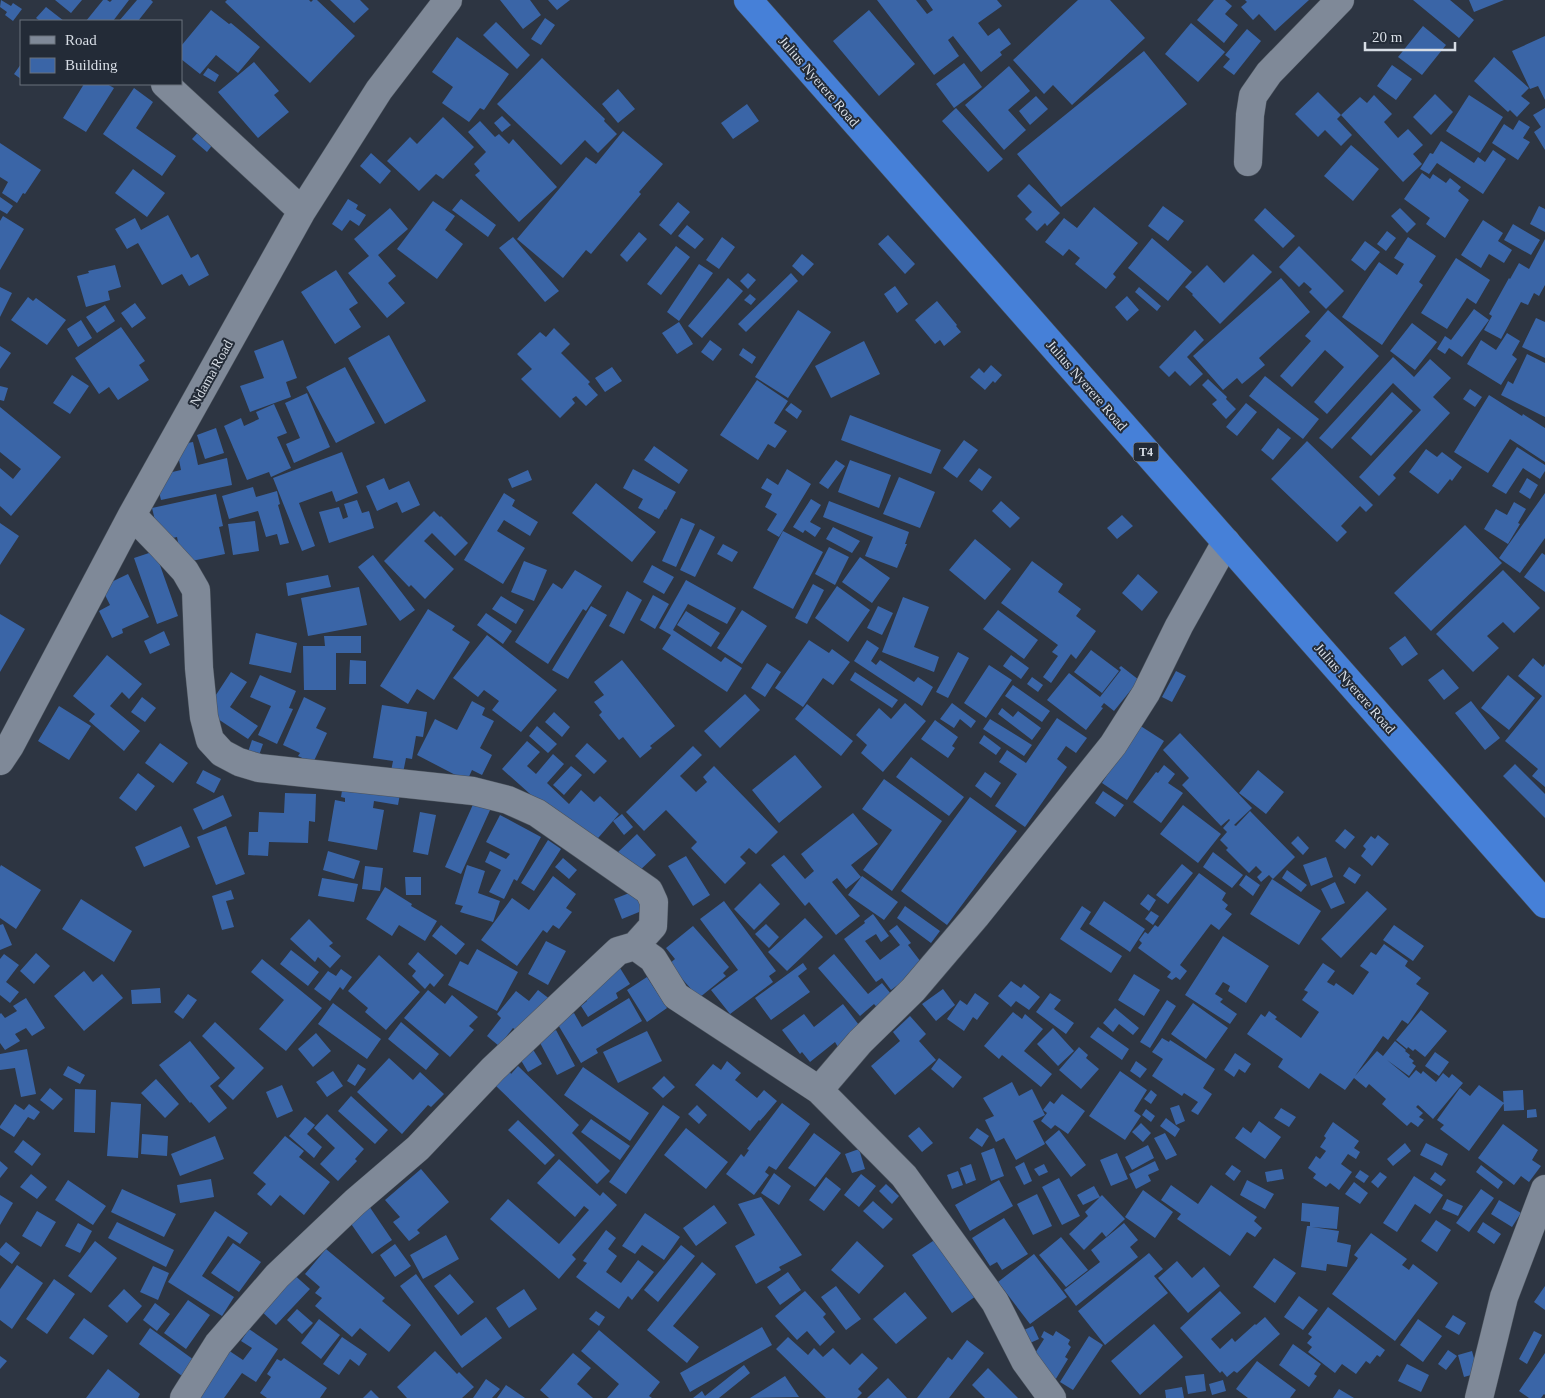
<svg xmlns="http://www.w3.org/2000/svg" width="1545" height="1398" viewBox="0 0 1545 1398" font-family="Georgia,serif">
  <rect width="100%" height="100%" fill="#2d3542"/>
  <path fill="#3a65a7" d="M 1,0 L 11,6 L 13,3 L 22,9 L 13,21 L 5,15 L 7,12 L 0,7 Z
    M 55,0 L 82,0 L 71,13 Z
    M 103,0 L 107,0 L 110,2 L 112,0 L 129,0 L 113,21 L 86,21 Z
    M 137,0 L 151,0 L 153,2 L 138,21 L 119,21 Z
    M 227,0 L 309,0 L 311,2 L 313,0 L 317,0 L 355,36 L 310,83 L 225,2 Z
    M 330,0 L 360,0 L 369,9 L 354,23 Z
    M 500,0 L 530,0 L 541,15 L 523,29 Z
    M 548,0 L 570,0 L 557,10 Z
    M 877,0 L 916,0 L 927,14 L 933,10 L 926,0 L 997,0 L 1002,6 L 978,23 L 988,36 L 999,28 L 1011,44 L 1000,52 L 1002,55 L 981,72 L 953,36 L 948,40 L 959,56 L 934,75 Z
    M 1078,0 L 1110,0 L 1145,38 L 1072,105 L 1053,85 L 1044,94 L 1013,60 Z
    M 1214,0 L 1225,0 L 1232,6 L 1225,14 L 1238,25 L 1224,43 L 1197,20 Z
    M 1245,0 L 1309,0 L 1275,31 L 1259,14 L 1253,20 L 1241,7 L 1247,2 Z
    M 1413,0 L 1450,0 L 1474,20 L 1459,38 Z
    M 1469,0 L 1504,0 L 1474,12 Z
    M 46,7 L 64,21 L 40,21 L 36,18 Z
    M 211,10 L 229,24 L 231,23 L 260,47 L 238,73 L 216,55 L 200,74 L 181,59 L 181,46 Z
    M 869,10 L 915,64 L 879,96 L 833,41 Z
    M 545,18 L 555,25 L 541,45 L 531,39 Z
    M 496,22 L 530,55 L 517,69 L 483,35 Z
    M 1191,23 L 1225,52 L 1198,82 L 1165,54 Z
    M 1423,26 L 1446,45 L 1422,75 L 1398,57 Z
    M 1247,29 L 1261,41 L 1234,75 L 1223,67 L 1230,59 L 1225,55 Z
    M 1545,36 L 1545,100 L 1538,86 L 1530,89 L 1512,51 Z
    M 457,37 L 509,74 L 484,110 L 480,108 L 469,122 L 442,103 L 453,87 L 432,72 Z
    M 1144,51 L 1187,104 L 1061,207 L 1017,154 Z
    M 1494,57 L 1529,88 L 1521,96 L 1530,103 L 1517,117 L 1510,110 L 1508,112 L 1474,81 Z
    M 542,58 L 605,119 L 604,121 L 617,134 L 598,153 L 585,140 L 561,165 L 497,104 Z
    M 254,62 L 279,91 L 274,95 L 289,112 L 258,138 L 218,92 Z
    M 964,63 L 982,87 L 954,108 L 936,84 Z
    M 21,64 L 21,79 L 14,74 Z
    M 1392,65 L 1412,79 L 1396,100 L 1377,86 Z
    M 1009,66 L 1030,91 L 1008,110 L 1026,130 L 1004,150 L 965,105 Z
    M 208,68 L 219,75 L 215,82 L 203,75 Z
    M 84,84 L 107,84 L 114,88 L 86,132 L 63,118 Z
    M 134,88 L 153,102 L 136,128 L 176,156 L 162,176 L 103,134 Z
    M 618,89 L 635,109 L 618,123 L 602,104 Z
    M 1318,92 L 1341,115 L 1337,119 L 1352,135 L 1341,146 L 1325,130 L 1318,137 L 1295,114 Z
    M 1435,94 L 1453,112 L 1431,135 L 1413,117 Z
    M 1374,95 L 1392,114 L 1384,122 L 1398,138 L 1408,129 L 1423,145 L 1413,154 L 1422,164 L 1403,182 L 1341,115 L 1360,97 L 1367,103 Z
    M 1469,95 L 1503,117 L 1480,153 L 1446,131 Z
    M 1036,96 L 1048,109 L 1030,125 L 1019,111 Z
    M 747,104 L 759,121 L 733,139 L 721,123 Z
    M 956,108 L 1003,159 L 988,172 L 942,121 Z
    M 1545,108 L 1545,150 L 1534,132 L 1541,127 L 1533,115 Z
    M 502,116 L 511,125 L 502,132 L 494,123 Z
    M 443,117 L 474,147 L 443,179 L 436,174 L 419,191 L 387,161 L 410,137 L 417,144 Z
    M 1519,120 L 1530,127 L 1523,138 L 1530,142 L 1518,160 L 1492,143 L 1504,124 L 1513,130 Z
    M 480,121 L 495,137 L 499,134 L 509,144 L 513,139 L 557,187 L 519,222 L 475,175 L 480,171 L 474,164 L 486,152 L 468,132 Z
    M 203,127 L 217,139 L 207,152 L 192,139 Z
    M 623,131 L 663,164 L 639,192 L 641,194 L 591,254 L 586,250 L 563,278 L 517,239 L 586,157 L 596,164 Z
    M 1441,141 L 1474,163 L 1478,157 L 1485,162 L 1493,150 L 1506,159 L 1483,194 L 1437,163 L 1429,174 L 1420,169 L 1430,153 L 1433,154 Z
    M 0,143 L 41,170 L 25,194 L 23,193 L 17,203 L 2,193 L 8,182 L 0,177 Z
    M 1351,145 L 1379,169 L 1353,201 L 1324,176 Z
    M 371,153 L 391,171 L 380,184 L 360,166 Z
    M 133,169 L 165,193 L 147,217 L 115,193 Z
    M 1422,173 L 1430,179 L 1433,174 L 1446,183 L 1450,178 L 1461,187 L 1458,191 L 1469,200 L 1445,238 L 1426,224 L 1430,218 L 1404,199 Z
    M 1029,184 L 1060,213 L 1047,226 L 1045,223 L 1037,231 L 1025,219 L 1032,212 L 1017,196 Z
    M 0,197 L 13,206 L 7,214 L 0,210 Z
    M 348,199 L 358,205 L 356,209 L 366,215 L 359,226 L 350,220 L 342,231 L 332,224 Z
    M 461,199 L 496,225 L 488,237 L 452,210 Z
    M 433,201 L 455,216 L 445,230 L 463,244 L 437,279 L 397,249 Z
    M 678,202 L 690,212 L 671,235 L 659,225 Z
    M 1163,206 L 1184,221 L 1168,241 L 1148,226 Z
    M 1539,206 L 1545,209 L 1545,232 L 1530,224 Z
    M 1094,207 L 1138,243 L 1113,274 L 1116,277 L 1106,289 L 1075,264 L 1080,258 L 1069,249 L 1063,256 L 1045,242 L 1064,218 L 1077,228 Z
    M 390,208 L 408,229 L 378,255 L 396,276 L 388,283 L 405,303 L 387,318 L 348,273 L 369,256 L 354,239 Z
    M 1265,208 L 1295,236 L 1283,248 L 1254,220 Z
    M 1400,208 L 1416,224 L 1407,233 L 1391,216 Z
    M 168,215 L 191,258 L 198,254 L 209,275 L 189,286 L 182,274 L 162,285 L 138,243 L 127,249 L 115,229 L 135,218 L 141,230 Z
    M 3,216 L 24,229 L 0,270 L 0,221 Z
    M 1483,220 L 1503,233 L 1498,241 L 1512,250 L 1504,263 L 1489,254 L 1481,268 L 1461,255 Z
    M 1513,224 L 1540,240 L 1531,255 L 1504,240 Z
    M 687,225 L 704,239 L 695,249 L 678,236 Z
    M 1387,231 L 1396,238 L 1386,251 L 1377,244 Z
    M 639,232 L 647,239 L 627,262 L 620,255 Z
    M 888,235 L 915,264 L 905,274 L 878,244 Z
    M 513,237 L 559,291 L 545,302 L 499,248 Z
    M 722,237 L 735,247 L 719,269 L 706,260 Z
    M 1408,237 L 1436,256 L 1419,282 L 1423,285 L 1382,345 L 1342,317 L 1379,262 L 1397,275 L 1404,264 L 1394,258 Z
    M 1152,238 L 1192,272 L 1168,301 L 1128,268 Z
    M 1545,239 L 1545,285 L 1539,296 L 1534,293 L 1528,305 L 1521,302 L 1501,339 L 1484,330 L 1492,316 L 1489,314 L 1509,278 L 1510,279 L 1519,263 L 1529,269 Z
    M 1365,241 L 1380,252 L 1365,271 L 1351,260 Z
    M 676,246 L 690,257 L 661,295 L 647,284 Z
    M 1299,246 L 1344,291 L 1326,309 L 1309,292 L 1312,289 L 1304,282 L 1299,287 L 1279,267 Z
    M 802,254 L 814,264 L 803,276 L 792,266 Z
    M 1253,254 L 1272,272 L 1220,324 L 1192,295 L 1193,294 L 1185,287 L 1207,265 L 1224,283 Z
    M 1456,258 L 1490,280 L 1476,304 L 1467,298 L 1447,329 L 1421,313 Z
    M 699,264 L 713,273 L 679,321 L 667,312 Z
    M 115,265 L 121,287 L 108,291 L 110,300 L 86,307 L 77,276 L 89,273 L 88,271 Z
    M 336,270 L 358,303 L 349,309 L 361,327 L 335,344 L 301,292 Z
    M 748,273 L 756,280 L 748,289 L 740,281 Z
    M 791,273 L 798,281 L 746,332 L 738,324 Z
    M 728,278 L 743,291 L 702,338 L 688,326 Z
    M 1281,278 L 1310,312 L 1259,358 L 1265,365 L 1242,384 L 1237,378 L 1223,390 L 1193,356 Z
    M 895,286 L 908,304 L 897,313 L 884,294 Z
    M 0,287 L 12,293 L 0,317 Z
    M 1139,287 L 1161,306 L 1157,311 L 1135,292 Z
    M 750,294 L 756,299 L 751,305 L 744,300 Z
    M 1127,296 L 1139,310 L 1127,321 L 1115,307 Z
    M 28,297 L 33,301 L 36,298 L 66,320 L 47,345 L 11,320 Z
    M 937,301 L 957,325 L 956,326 L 961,332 L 944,346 L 940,340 L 935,344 L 915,320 Z
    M 135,303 L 146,318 L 132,328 L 121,313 Z
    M 105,305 L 115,321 L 97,333 L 86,317 Z
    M 1474,309 L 1489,320 L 1462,357 L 1449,348 L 1445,354 L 1437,349 L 1445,336 L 1451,340 Z
    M 798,310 L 831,332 L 788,398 L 755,377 Z
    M 1328,310 L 1379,356 L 1327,414 L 1314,402 L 1344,367 L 1325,350 L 1292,387 L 1280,376 L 1311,341 L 1305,336 Z
    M 1536,318 L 1545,322 L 1545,358 L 1522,347 Z
    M 81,320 L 92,338 L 78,347 L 67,329 Z
    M 679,322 L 693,344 L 677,354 L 662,333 Z
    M 1412,323 L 1437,342 L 1415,370 L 1390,351 Z
    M 121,327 L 145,361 L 139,365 L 149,380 L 118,400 L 109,387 L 99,394 L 75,358 Z
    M 554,328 L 570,344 L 561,353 L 590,382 L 588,384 L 598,395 L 586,406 L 576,396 L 572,399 L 575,403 L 560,418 L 521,379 L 532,369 L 517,354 L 540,332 L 546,337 Z
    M 1195,330 L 1204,340 L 1187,357 L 1203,374 L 1190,386 L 1175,371 L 1169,377 L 1159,367 Z
    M 1507,333 L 1520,341 L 1512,355 L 1517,359 L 1501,385 L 1467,364 L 1481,340 L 1496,350 Z
    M 389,335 L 426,401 L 385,424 L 348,358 Z
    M 283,340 L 297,378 L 286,382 L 291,397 L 250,412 L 240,386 L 264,378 L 254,351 Z
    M 710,340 L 722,349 L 713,361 L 701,352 Z
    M 864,341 L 880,374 L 831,398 L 815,366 Z
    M 0,346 L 11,353 L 0,369 Z
    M 743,348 L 756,357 L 752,364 L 739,355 Z
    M 1527,354 L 1545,363 L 1545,417 L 1501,395 L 1508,381 L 1513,384 Z
    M 1393,357 L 1414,377 L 1430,359 L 1451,378 L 1433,397 L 1450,413 L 1393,475 L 1396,478 L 1379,496 L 1359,477 L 1421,410 L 1393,383 L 1332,449 L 1319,438 Z
    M 991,365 L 1002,375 L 995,383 L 993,381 L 985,390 L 970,377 L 979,368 L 984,373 Z
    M 345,367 L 375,423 L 336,443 L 306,387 Z
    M 612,367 L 622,381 L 605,392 L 595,378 Z
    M 72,375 L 89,386 L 70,414 L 53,403 Z
    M 1265,376 L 1319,419 L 1303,439 L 1249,396 Z
    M 1208,379 L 1227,397 L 1226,399 L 1236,409 L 1226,419 L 1212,404 L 1217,400 L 1202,385 Z
    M 757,380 L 788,401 L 774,423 L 787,431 L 775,448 L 768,444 L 758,460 L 720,435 Z
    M 0,386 L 8,388 L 4,401 L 0,400 Z
    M 1470,389 L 1482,397 L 1475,407 L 1463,399 Z
    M 1392,392 L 1413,411 L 1371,456 L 1351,438 Z
    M 307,393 L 330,447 L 294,463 L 286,444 L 300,438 L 285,403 Z
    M 1489,395 L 1522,416 L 1523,414 L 1545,428 L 1545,462 L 1510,439 L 1488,473 L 1454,452 Z
    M 791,403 L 802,411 L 797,419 L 785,410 Z
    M 1246,403 L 1257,412 L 1237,436 L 1226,427 Z
    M 274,404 L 287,433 L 277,437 L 291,468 L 271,477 L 269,472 L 247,480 L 224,426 L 241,418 L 244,426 L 259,419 L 256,412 Z
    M 0,407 L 61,457 L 11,516 L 0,506 L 0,468 L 13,479 L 21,469 L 0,452 Z
    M 850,415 L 941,450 L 931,474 L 841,440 Z
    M 216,428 L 224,453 L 205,459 L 197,435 Z
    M 1278,428 L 1291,438 L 1273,460 L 1261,450 Z
    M 964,440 L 978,450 L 957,478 L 943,468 Z
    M 1307,441 L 1373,505 L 1366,512 L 1360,506 L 1341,526 L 1347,532 L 1337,542 L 1271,479 Z
    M 193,442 L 198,465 L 227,458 L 232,485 L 161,500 L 155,476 L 181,470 L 176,445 Z
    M 654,446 L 688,470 L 679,484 L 644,460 Z
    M 1517,447 L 1545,465 L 1545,471 L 1540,479 L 1523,468 L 1506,494 L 1492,486 Z
    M 1426,449 L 1437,457 L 1442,452 L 1462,467 L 1452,481 L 1450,479 L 1438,494 L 1409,472 Z
    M 342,452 L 358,493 L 336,502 L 332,491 L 299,503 L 315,546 L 302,551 L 273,478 Z
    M 836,460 L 845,466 L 828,489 L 819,483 Z
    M 850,460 L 891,475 L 879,508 L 838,492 Z
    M 979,468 L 992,477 L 982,491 L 969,481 Z
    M 633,469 L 676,492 L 666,510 L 665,509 L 659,519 L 638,508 L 643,499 L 623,488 Z
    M 787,469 L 811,484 L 779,537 L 767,530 L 777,514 L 765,507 L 772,494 L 761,488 L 767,478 L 778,485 Z
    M 528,470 L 532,480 L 512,488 L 508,479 Z
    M 899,477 L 935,492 L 920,528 L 883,514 Z
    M 384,478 L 389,490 L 409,481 L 420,505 L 402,513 L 397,502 L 377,511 L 366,486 Z
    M 1527,478 L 1538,485 L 1530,499 L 1519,492 Z
    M 596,483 L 656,532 L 632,562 L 572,513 Z
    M 253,487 L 256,497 L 277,491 L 280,504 L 278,505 L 289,543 L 280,545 L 277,534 L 266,537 L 258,511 L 229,519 L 222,496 Z
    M 504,493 L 515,500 L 512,506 L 538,522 L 530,536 L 504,520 L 497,531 L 525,548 L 503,584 L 464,560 Z
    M 1545,493 L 1545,538 L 1520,573 L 1499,558 Z
    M 216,494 L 223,526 L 219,527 L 225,554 L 182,563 L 177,537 L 160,541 L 152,508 Z
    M 811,499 L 821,505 L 810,522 L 821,528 L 815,537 L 805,530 L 803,533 L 793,527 Z
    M 357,500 L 362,513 L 369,511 L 374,528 L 329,543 L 319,512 L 339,507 L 343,519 L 348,517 L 344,504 Z
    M 829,501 L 909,532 L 905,544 L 907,544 L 897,568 L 865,556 L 873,537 L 823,517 Z
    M 1001,501 L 1020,518 L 1010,528 L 992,511 Z
    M 1514,502 L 1526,509 L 1518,523 L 1520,524 L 1508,544 L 1484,529 L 1496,509 L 1507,515 Z
    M 434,511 L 440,517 L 441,516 L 468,543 L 455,556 L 432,533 L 424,541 L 454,569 L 425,599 L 411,585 L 409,587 L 384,561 Z
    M 1122,515 L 1133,526 L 1117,539 L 1107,528 Z
    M 681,518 L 695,524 L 676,567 L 662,561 Z
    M 255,521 L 259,551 L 233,555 L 228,524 Z
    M 0,523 L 19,536 L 0,565 Z
    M 1465,525 L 1502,563 L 1431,631 L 1394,593 Z
    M 833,527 L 860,541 L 852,553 L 826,539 Z
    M 700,529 L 715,537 L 695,577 L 680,570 Z
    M 783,531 L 823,552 L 793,609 L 753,588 Z
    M 975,539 L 1011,569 L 985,600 L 949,570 Z
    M 723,544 L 738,552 L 732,562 L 717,554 Z
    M 829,547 L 849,557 L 835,585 L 815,574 Z
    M 155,551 L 178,616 L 157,624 L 134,558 Z
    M 1542,553 L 1545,555 L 1545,592 L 1524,577 Z
    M 373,555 L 415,610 L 400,621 L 358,567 Z
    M 860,557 L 890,578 L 872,603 L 842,582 Z
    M 524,561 L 547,570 L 534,601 L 511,592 Z
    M 1032,561 L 1063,584 L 1058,592 L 1081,609 L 1076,616 L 1096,631 L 1076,659 L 1071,654 L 1051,683 L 1043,677 L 1058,656 L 1052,652 L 1058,645 L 1001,603 Z
    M 652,565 L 674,577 L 664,594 L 643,582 Z
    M 575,570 L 602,586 L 586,611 L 583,609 L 548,664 L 515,642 L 553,583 L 562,589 Z
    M 1503,570 L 1540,608 L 1514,633 L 1503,622 L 1487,636 L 1499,648 L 1473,672 L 1436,634 Z
    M 128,574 L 149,617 L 122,629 L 123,633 L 112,638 L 99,611 L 110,605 L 101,587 Z
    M 1138,574 L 1158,592 L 1142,611 L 1122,593 Z
    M 328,575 L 331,587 L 288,596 L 286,583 Z
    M 686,580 L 736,608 L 727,624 L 688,604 L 673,630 L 721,662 L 725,657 L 742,668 L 727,692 L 662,649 L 671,635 L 659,628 Z
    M 813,584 L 824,590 L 807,624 L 795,618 Z
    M 837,586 L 870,610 L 848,642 L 815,618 Z
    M 359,587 L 367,625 L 308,636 L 301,598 Z
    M 627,591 L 642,600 L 624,634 L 609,626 Z
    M 653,595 L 669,604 L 655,629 L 640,620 Z
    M 501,596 L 524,610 L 516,624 L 492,609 Z
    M 903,597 L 929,607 L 914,647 L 939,657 L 934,672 L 882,652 Z
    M 591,606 L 607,615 L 568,679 L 552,670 Z
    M 878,606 L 893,613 L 882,635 L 867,628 Z
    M 428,609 L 455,626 L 452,630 L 470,642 L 434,700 L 417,689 L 408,704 L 380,686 Z
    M 742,610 L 767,626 L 742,664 L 717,648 Z
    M 998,610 L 1038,640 L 1024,659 L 983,629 Z
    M 686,611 L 720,633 L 711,647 L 677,625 Z
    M 486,613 L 512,631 L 503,644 L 477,625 Z
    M 0,614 L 25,629 L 0,672 Z
    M 164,631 L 170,645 L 150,654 L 144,641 Z
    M 256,633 L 297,643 L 291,673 L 249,664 Z
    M 487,635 L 557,690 L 521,732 L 492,710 L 499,701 L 484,690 L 478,697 L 453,678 Z
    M 324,636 L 361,636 L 361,653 L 336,653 L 336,690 L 304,690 L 303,646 L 325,646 Z
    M 1405,636 L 1418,654 L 1402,666 L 1389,648 Z
    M 809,640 L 829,653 L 832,649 L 850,662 L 833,685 L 823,678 L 803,707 L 775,688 Z
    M 867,640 L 879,648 L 871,661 L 876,665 L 880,660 L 914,682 L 918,677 L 933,687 L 922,706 L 854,661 Z
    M 1091,650 L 1119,671 L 1102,693 L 1074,672 Z
    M 958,652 L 969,658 L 948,698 L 936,692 Z
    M 107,655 L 142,684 L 129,699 L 122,692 L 110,706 L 140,731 L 124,751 L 89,721 L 95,714 L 73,696 Z
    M 1011,655 L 1029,668 L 1021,679 L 1003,666 Z
    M 1533,658 L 1543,667 L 1545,664 L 1545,787 L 1532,776 L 1538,769 L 1505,741 L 1542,696 L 1518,676 Z
    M 350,660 L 366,661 L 366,684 L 349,684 Z
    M 622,660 L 675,726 L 650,746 L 652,748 L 640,758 L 623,737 L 619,740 L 599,715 L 602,712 L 594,702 L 604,695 L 594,682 Z
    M 767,663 L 781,672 L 765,697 L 751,688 Z
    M 989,665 L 1012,680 L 986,718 L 964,703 Z
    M 1121,666 L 1139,680 L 1114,711 L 1104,703 L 1101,707 L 1103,708 L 1086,730 L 1047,700 L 1069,673 L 1100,697 L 1121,670 L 1119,668 Z
    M 1443,669 L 1459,688 L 1444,700 L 1428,680 Z
    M 1176,671 L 1186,676 L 1172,702 L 1162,697 Z
    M 231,672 L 247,682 L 230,707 L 258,726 L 248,739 L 209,713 L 212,701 Z
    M 855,672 L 898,700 L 892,708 L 850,680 Z
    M 260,675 L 296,691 L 289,708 L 293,709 L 277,744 L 258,735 L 271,706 L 250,697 Z
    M 1508,675 L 1535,698 L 1509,730 L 1481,708 Z
    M 1032,677 L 1043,685 L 1038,692 L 1027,684 Z
    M 1013,685 L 1050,711 L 1042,722 L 1005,696 Z
    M 745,694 L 760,710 L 720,748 L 704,731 Z
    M 142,697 L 156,708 L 145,722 L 131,712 Z
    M 304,697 L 326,708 L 316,728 L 327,733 L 313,763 L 298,756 L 300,753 L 283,745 Z
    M 472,701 L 485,708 L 482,715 L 494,721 L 480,748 L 492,755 L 482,775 L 472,770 L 467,781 L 417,755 L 435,719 L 457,730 Z
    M 1471,701 L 1500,738 L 1485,750 L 1455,713 Z
    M 905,703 L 926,721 L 883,772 L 861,753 L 867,745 L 856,735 L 879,708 L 891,719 Z
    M 952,703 L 976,721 L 971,728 L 960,719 L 954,728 L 940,719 Z
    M 807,704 L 853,741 L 841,756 L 795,719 Z
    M 382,705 L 427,712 L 423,737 L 416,736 L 412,759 L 406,758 L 403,773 L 391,771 L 393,761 L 373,758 Z
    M 59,706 L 91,726 L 69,760 L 38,741 Z
    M 1002,708 L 1013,717 L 1018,711 L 1041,728 L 1032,740 L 998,714 Z
    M 554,712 L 570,727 L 562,737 L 545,722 Z
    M 1057,718 L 1087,738 L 1076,753 L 1066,746 L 1057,759 L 1067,767 L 1025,827 L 995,806 L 1017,774 L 999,762 L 1007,750 L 1026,763 Z
    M 990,719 L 1032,745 L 1024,756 L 983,729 Z
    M 935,720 L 958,737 L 952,746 L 955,748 L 948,758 L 921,739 Z
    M 1139,725 L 1164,741 L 1127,800 L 1102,783 Z
    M 537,726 L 557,744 L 548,753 L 529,736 Z
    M 1180,733 L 1252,808 L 1234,825 L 1236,826 L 1250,811 L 1295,857 L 1273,879 L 1269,875 L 1261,882 L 1257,877 L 1262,872 L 1256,866 L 1249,873 L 1226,850 L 1228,848 L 1220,840 L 1227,832 L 1223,828 L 1230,820 L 1229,819 L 1221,826 L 1182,785 L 1189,778 L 1163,750 Z
    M 984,735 L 1001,748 L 996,755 L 979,743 Z
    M 252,740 L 263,744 L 257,761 L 246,758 Z
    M 527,741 L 540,752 L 527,766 L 536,774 L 553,754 L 564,764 L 547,783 L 569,804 L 581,790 L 594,802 L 600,796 L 619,814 L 592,845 L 577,836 L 502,769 Z
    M 160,743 L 188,763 L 173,783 L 145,763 Z
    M 587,743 L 607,761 L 594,774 L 575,756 Z
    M 693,746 L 702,755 L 680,776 L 696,792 L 707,782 L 703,777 L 714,766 L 778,832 L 756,854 L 749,848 L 740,857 L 746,863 L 725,884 L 691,848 L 697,842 L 666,810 L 644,831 L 626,812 Z
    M 795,755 L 822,787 L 779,823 L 752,790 Z
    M 911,757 L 964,797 L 949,816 L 896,777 Z
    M 1515,764 L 1545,794 L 1545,818 L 1503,776 Z
    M 1164,765 L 1175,774 L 1168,783 L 1183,793 L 1161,823 L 1133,802 L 1156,772 L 1158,773 Z
    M 571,766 L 582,775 L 564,795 L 553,785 Z
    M 203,770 L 221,779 L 214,793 L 196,783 Z
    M 1258,770 L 1284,792 L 1266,814 L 1239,793 Z
    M 985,772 L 1001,783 L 991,798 L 975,786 Z
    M 138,773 L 155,786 L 136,811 L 119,798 Z
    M 884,779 L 942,821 L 892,891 L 863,870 L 892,830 L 862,809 Z
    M 343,784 L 400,794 L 398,805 L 374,801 L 373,808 L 384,810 L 377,850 L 328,841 L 335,800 L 345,802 L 345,798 L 341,797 Z
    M 1103,791 L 1124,805 L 1115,817 L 1095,803 Z
    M 285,793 L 316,794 L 315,822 L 309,821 L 308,843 L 269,842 L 268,856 L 248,855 L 249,832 L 258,832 L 259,812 L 284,813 Z
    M 223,795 L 232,816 L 203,830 L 193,809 Z
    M 970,797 L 1017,831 L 947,925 L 901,891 Z
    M 475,800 L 491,808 L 461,874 L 445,867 Z
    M 1183,805 L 1221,834 L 1198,863 L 1160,834 Z
    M 420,812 L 436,815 L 428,855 L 413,852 Z
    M 853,813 L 878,844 L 851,865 L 861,877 L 846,889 L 837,878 L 832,882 L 860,916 L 836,935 L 809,902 L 805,906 L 771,865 L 784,855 L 805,879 L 814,871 L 801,854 Z
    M 622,814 L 633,827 L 624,835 L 613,821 Z
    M 500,815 L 541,837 L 517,881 L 514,879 L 504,899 L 489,892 L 501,870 L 485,862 L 490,851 L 506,859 L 510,854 L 486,842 Z
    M 181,826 L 190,847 L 144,867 L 135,847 Z
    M 226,826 L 245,874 L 216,885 L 197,837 Z
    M 1345,829 L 1355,837 L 1345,849 L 1335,841 Z
    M 637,834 L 656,855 L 636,874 L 616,854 Z
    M 1378,835 L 1389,844 L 1372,866 L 1361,856 L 1366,849 L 1363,846 L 1371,836 L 1375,839 Z
    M 1298,836 L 1309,848 L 1303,855 L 1291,843 Z
    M 548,840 L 561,849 L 534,891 L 521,883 Z
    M 328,851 L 360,861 L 354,879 L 323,870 Z
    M 1213,852 L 1243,875 L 1232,888 L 1203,867 Z
    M 686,856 L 710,895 L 693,906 L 668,866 Z
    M 1326,857 L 1333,877 L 1311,886 L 1303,865 Z
    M 563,858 L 577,870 L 569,879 L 555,867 Z
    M 1182,864 L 1193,873 L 1168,904 L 1156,895 Z
    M 1,865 L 41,890 L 16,929 L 0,918 L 0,867 Z
    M 467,865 L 485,871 L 478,893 L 500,901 L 493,922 L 460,912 L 463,906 L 455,904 Z
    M 365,866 L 383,868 L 380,891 L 362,889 Z
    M 1349,867 L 1361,875 L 1355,884 L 1343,876 Z
    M 1287,870 L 1307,885 L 1301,892 L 1282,878 Z
    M 1199,873 L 1226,893 L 1222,900 L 1228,905 L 1225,909 L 1232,914 L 1219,930 L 1211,924 L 1180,965 L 1187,971 L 1180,980 L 1176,977 L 1172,980 L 1167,977 L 1171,972 L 1138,948 L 1142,943 L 1139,940 L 1145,932 L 1148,934 L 1155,925 L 1158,927 Z
    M 1246,875 L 1260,885 L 1253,896 L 1239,885 Z
    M 553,876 L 576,894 L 566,908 L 572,912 L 559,929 L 553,925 L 547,933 L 543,930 L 517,966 L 481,940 L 512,898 L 529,910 Z
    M 862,876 L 898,902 L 884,920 L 848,895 Z
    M 405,877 L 421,877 L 421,895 L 406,895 Z
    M 322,878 L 358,884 L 354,902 L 318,896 Z
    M 1272,879 L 1321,911 L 1299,945 L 1250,914 Z
    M 1335,882 L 1345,903 L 1331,909 L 1321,889 Z
    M 760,883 L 780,904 L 754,930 L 734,909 Z
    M 385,887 L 412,904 L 411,906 L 437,921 L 425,941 L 399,925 L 392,936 L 366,919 Z
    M 231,890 L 234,899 L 226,901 L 234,927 L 222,930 L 212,896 Z
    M 637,890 L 644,910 L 622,919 L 614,899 Z
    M 1367,891 L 1387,909 L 1341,958 L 1321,939 Z
    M 1148,894 L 1156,900 L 1149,911 L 1140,904 Z
    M 81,899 L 132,931 L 114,962 L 62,929 Z
    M 724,901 L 776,971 L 769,976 L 773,982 L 730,1014 L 711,990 L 738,970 L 700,919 Z
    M 1104,901 L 1145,929 L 1130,952 L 1089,924 Z
    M 905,906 L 940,931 L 931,943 L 897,918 Z
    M 1082,906 L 1091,912 L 1080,929 L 1122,956 L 1111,973 L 1060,939 Z
    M 1151,911 L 1159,916 L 1153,925 L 1145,919 Z
    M 873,914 L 889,936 L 881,942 L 876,934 L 865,941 L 880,960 L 900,945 L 889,931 L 897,925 L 911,943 L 908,945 L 924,966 L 891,990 L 882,978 L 876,982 L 844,939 L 865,923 L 864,921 Z
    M 805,918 L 823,937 L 787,971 L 768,952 Z
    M 309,919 L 333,943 L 329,946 L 341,956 L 330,968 L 318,957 L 315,962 L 290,939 Z
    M 3,924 L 12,945 L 0,950 L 0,925 Z
    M 766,924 L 779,937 L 769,948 L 755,934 Z
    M 441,925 L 465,944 L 456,955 L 432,936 Z
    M 1394,925 L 1424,946 L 1413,961 L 1383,940 Z
    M 693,926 L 729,967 L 723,973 L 726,976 L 699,998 L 669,964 L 675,959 L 666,948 Z
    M 1223,936 L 1269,966 L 1246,1003 L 1228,991 L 1230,986 L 1223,982 L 1215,994 L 1223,999 L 1220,1002 L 1237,1014 L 1230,1024 L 1185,995 Z
    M 546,941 L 566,951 L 548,985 L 528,974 Z
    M 1384,944 L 1408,961 L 1405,966 L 1421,978 L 1416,984 L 1429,993 L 1408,1024 L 1402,1020 L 1388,1040 L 1383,1036 L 1355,1076 L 1377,1051 L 1383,1056 L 1395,1041 L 1406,1050 L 1405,1051 L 1410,1055 L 1409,1057 L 1414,1061 L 1412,1063 L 1416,1066 L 1409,1076 L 1387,1060 L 1409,1078 L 1416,1070 L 1421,1074 L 1423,1071 L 1436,1082 L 1443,1073 L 1449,1078 L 1452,1074 L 1463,1083 L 1433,1119 L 1418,1105 L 1416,1107 L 1423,1113 L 1419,1117 L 1424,1120 L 1418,1127 L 1411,1122 L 1407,1126 L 1382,1104 L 1386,1099 L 1369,1084 L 1366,1088 L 1354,1078 L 1345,1090 L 1320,1073 L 1309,1089 L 1278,1067 L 1283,1059 L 1247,1034 L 1261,1014 L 1265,1017 L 1269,1011 L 1277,1017 L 1275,1019 L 1301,1038 L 1319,1012 L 1302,1000 L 1308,992 L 1304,990 L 1323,963 L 1335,971 L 1327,982 L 1334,986 L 1336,983 L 1353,995 L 1369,972 L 1360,966 L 1371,952 L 1376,955 Z
    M 477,949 L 518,972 L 497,1011 L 448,985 L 460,961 L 468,965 Z
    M 291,950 L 319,972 L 308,986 L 280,964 Z
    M 418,952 L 444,975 L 434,987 L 430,983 L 425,989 L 412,976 L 416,971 L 408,964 Z
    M 36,953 L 50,966 L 34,984 L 20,971 Z
    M 4,954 L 19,965 L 6,982 L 19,992 L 10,1003 L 0,995 L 0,959 Z
    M 834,954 L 868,994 L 882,983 L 896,1000 L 881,1012 L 874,1004 L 860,1016 L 818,968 Z
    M 379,955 L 420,992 L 386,1030 L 365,1012 L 368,1008 L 348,991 Z
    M 262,959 L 322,1008 L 286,1051 L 259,1029 L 284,1000 L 251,972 Z
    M 803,963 L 807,969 L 798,976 L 810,992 L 771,1020 L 755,998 Z
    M 620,968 L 630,984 L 616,993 L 618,998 L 588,1017 L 581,1006 L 587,1001 L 581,992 Z
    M 341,969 L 352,977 L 343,990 L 340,987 L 330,1001 L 314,989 L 328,971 L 336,976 Z
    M 84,971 L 93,982 L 102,974 L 123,998 L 84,1031 L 54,996 Z
    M 1134,974 L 1160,990 L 1144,1016 L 1118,1000 Z
    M 647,977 L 667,1008 L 647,1022 L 627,990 Z
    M 1011,981 L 1021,988 L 1024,984 L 1040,997 L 1029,1010 L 1016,1001 L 1011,1007 L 998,996 Z
    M 160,988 L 161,1003 L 132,1004 L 131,990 Z
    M 943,989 L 955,1005 L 936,1021 L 922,1004 Z
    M 428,990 L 445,1004 L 452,995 L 478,1017 L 469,1026 L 474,1030 L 450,1057 L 404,1018 Z
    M 538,990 L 551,1000 L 523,1035 L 513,1028 L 499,1046 L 487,1036 L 501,1018 L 497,1014 L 516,991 L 529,1001 Z
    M 975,993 L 989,1003 L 977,1020 L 973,1017 L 964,1031 L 947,1019 L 960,1000 L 967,1005 Z
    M 1050,993 L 1061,1000 L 1054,1009 L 1074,1023 L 1066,1034 L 1036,1012 Z
    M 188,994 L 197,1000 L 183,1019 L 174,1012 Z
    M 26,998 L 45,1028 L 32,1036 L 26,1028 L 15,1034 L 20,1041 L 5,1050 L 0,1043 L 0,1014 L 1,1013 L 5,1018 L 17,1011 L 13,1006 Z
    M 629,998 L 642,1021 L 596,1049 L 598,1053 L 581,1063 L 557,1023 L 574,1013 L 582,1027 Z
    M 1167,1000 L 1176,1006 L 1150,1048 L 1140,1042 Z
    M 333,1003 L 381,1039 L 367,1059 L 318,1024 Z
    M 1193,1003 L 1228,1028 L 1206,1059 L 1171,1034 Z
    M 843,1004 L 862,1029 L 838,1047 L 835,1042 L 810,1062 L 802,1052 L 800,1054 L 782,1030 L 804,1014 L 814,1027 Z
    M 1115,1008 L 1139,1028 L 1133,1035 L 1119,1024 L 1113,1032 L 1103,1023 Z
    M 1421,1010 L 1447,1031 L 1425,1057 L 1415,1049 L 1413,1051 L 1408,1047 L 1407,1049 L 1396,1040 Z
    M 1013,1012 L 1022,1019 L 1025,1014 L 1043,1029 L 1024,1051 L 1052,1074 L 1041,1087 L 1002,1055 L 999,1059 L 984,1046 Z
    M 910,1016 L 926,1034 L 919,1041 L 936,1060 L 895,1095 L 871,1066 L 900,1041 L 893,1032 Z
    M 215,1022 L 264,1068 L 233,1100 L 218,1086 L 235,1068 L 202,1036 Z
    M 401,1022 L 439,1054 L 426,1070 L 388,1039 Z
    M 1098,1027 L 1129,1049 L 1122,1060 L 1090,1037 Z
    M 1053,1028 L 1074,1051 L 1058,1066 L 1037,1044 Z
    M 556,1030 L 575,1066 L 557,1075 L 538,1039 Z
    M 647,1031 L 662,1061 L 618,1083 L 603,1052 Z
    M 316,1033 L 331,1051 L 313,1067 L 298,1049 Z
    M 1162,1038 L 1169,1042 L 1170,1040 L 1215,1069 L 1203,1088 L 1212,1094 L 1198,1115 L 1191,1111 L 1198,1102 L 1184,1093 L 1182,1096 L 1152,1076 L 1163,1059 L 1152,1052 Z
    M 190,1041 L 220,1078 L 210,1086 L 227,1108 L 209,1123 L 191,1102 L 190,1103 L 159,1065 Z
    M 529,1043 L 542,1064 L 528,1072 L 516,1052 Z
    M 1079,1047 L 1088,1055 L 1086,1058 L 1099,1069 L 1081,1089 L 1059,1070 Z
    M 27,1049 L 36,1094 L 21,1097 L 15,1068 L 0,1070 L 0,1054 Z
    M 1435,1052 L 1449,1062 L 1439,1076 L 1425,1066 Z
    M 1235,1053 L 1251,1064 L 1245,1073 L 1239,1069 L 1234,1077 L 1224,1070 Z
    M 389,1058 L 413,1080 L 420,1072 L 444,1094 L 431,1107 L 428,1105 L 402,1134 L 357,1092 Z
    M 939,1058 L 962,1077 L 953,1088 L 931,1069 Z
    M 727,1061 L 741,1073 L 735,1080 L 757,1098 L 764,1090 L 777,1101 L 760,1121 L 759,1120 L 750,1131 L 695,1085 L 713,1064 L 721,1070 Z
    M 1136,1061 L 1147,1069 L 1140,1078 L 1130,1071 Z
    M 358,1064 L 366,1069 L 355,1086 L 347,1081 Z
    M 68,1066 L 85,1075 L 80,1084 L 63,1075 Z
    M 518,1066 L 579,1125 L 572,1133 L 610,1171 L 597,1184 L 496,1086 L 510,1072 L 511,1074 Z
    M 583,1067 L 649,1113 L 630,1141 L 564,1095 Z
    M 333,1071 L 343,1086 L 327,1097 L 316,1082 Z
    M 1120,1071 L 1147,1090 L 1134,1111 L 1141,1116 L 1125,1140 L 1089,1116 Z
    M 664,1076 L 675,1087 L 663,1098 L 652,1088 Z
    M 156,1079 L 179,1104 L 165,1118 L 141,1093 Z
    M 1012,1082 L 1019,1096 L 1032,1089 L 1045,1115 L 1033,1121 L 1045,1144 L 1016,1160 L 1004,1138 L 996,1142 L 985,1120 L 994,1116 L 983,1098 Z
    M 282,1085 L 293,1111 L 277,1118 L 266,1092 Z
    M 1479,1085 L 1504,1103 L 1469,1151 L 1440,1129 L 1444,1125 L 1437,1120 L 1460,1088 L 1470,1096 Z
    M 50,1088 L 63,1099 L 53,1110 L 40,1100 Z
    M 75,1089 L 96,1090 L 95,1133 L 74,1132 Z
    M 1151,1090 L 1157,1095 L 1151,1104 L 1144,1099 Z
    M 1523,1090 L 1524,1110 L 1504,1111 L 1503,1091 Z
    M 1062,1094 L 1085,1111 L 1068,1134 L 1055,1125 L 1051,1129 L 1041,1121 L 1047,1113 L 1043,1110 L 1050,1101 L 1054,1104 Z
    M 351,1096 L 388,1130 L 375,1144 L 338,1111 Z
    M 111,1102 L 141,1104 L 138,1158 L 107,1156 Z
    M 782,1103 L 810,1124 L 776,1170 L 769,1166 L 765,1172 L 769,1175 L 754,1195 L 726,1174 L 741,1154 L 744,1157 L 749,1150 L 747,1149 Z
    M 15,1104 L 24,1110 L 29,1104 L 40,1112 L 34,1120 L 28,1117 L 14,1137 L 0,1128 L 0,1126 Z
    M 663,1105 L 680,1117 L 626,1194 L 609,1182 Z
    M 697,1105 L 707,1115 L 699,1124 L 688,1114 Z
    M 1179,1105 L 1185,1121 L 1176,1125 L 1170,1108 Z
    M 1281,1108 L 1296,1117 L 1289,1127 L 1274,1118 Z
    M 1146,1109 L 1155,1116 L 1151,1122 L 1142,1115 Z
    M 1536,1109 L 1537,1117 L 1527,1118 L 1527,1110 Z
    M 327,1114 L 364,1149 L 355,1159 L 357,1161 L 338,1181 L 320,1164 L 335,1148 L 314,1128 Z
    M 305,1117 L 315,1125 L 307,1134 L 322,1147 L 314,1158 L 289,1136 Z
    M 1166,1118 L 1180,1129 L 1175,1137 L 1160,1126 Z
    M 591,1119 L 630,1146 L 620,1160 L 581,1132 Z
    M 518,1120 L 555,1155 L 545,1165 L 508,1130 Z
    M 1259,1121 L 1281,1137 L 1265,1159 L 1235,1138 L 1243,1127 L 1251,1133 Z
    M 1333,1122 L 1359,1141 L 1354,1148 L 1360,1152 L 1356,1159 L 1348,1154 L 1341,1164 L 1352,1172 L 1339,1190 L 1330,1183 L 1326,1187 L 1313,1178 L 1316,1174 L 1308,1168 L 1316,1156 L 1320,1159 L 1326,1151 L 1320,1147 L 1326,1138 L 1324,1136 Z
    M 1141,1123 L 1151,1133 L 1143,1142 L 1132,1132 Z
    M 1503,1124 L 1538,1150 L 1532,1160 L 1541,1166 L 1529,1182 L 1521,1176 L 1514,1185 L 1478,1158 Z
    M 919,1127 L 933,1143 L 922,1152 L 908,1136 Z
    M 686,1128 L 728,1162 L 706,1189 L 664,1155 Z
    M 977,1128 L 989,1136 L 982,1147 L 969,1138 Z
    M 1059,1130 L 1086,1165 L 1071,1177 L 1045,1142 Z
    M 814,1133 L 841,1153 L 815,1187 L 788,1168 Z
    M 1165,1133 L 1177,1155 L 1166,1160 L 1154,1138 Z
    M 142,1134 L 168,1136 L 167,1156 L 141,1154 Z
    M 215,1136 L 224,1159 L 180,1176 L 171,1154 Z
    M 285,1136 L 304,1151 L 299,1157 L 330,1182 L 304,1215 L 280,1195 L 271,1206 L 257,1194 L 266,1184 L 253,1173 Z
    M 23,1140 L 41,1154 L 32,1166 L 14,1152 Z
    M 1405,1143 L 1411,1151 L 1393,1166 L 1387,1159 Z
    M 1426,1143 L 1448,1154 L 1442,1166 L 1420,1155 Z
    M 1148,1145 L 1154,1158 L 1132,1170 L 1125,1157 Z
    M 994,1148 L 1004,1176 L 991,1181 L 981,1153 Z
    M 859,1149 L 865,1169 L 852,1173 L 845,1154 Z
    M 1117,1153 L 1128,1179 L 1111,1186 L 1100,1160 Z
    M 559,1159 L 600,1196 L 603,1192 L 617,1205 L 572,1255 L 576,1259 L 559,1279 L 490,1219 L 508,1199 L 559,1244 L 589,1210 L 584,1206 L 575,1217 L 537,1183 Z
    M 0,1161 L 8,1168 L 0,1178 Z
    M 1155,1161 L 1159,1170 L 1148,1175 L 1151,1181 L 1136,1189 L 1129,1174 Z
    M 1024,1162 L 1032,1181 L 1024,1185 L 1015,1167 Z
    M 971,1164 L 976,1180 L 966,1184 L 960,1168 Z
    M 1044,1164 L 1048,1172 L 1039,1176 L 1034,1169 Z
    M 1232,1165 L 1241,1171 L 1234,1181 L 1225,1174 Z
    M 1481,1165 L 1503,1182 L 1498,1189 L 1476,1172 Z
    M 421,1169 L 449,1202 L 417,1230 L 420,1233 L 409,1241 L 393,1222 L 400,1217 L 385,1200 Z
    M 1282,1169 L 1284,1179 L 1267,1182 L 1265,1172 Z
    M 1360,1170 L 1369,1176 L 1364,1183 L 1355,1177 Z
    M 958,1171 L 963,1185 L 952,1189 L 947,1175 Z
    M 1380,1172 L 1387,1177 L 1378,1188 L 1371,1182 Z
    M 1435,1172 L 1446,1180 L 1441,1186 L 1430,1179 Z
    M 774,1173 L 791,1186 L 779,1205 L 761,1193 Z
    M 31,1174 L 47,1187 L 37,1199 L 20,1187 Z
    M 861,1174 L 876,1186 L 859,1207 L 844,1195 Z
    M 1414,1176 L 1443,1195 L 1430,1214 L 1415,1204 L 1397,1232 L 1383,1223 Z
    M 826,1177 L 841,1189 L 824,1211 L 809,1200 Z
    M 1059,1178 L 1080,1216 L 1062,1225 L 1042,1187 Z
    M 211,1179 L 214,1197 L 180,1203 L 177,1185 Z
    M 68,1180 L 106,1206 L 93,1225 L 55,1200 Z
    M 999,1180 L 1013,1206 L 970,1231 L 955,1205 Z
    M 1247,1180 L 1274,1194 L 1265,1209 L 1240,1195 Z
    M 1354,1182 L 1368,1193 L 1360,1204 L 1345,1194 Z
    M 886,1184 L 899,1196 L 892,1204 L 879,1191 Z
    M 1171,1185 L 1198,1204 L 1211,1185 L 1257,1217 L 1254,1221 L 1262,1228 L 1255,1237 L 1247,1232 L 1230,1256 L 1177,1219 L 1181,1214 L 1161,1200 Z
    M 1094,1186 L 1100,1197 L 1083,1205 L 1077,1195 Z
    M 122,1189 L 176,1214 L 164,1237 L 111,1212 Z
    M 1481,1189 L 1494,1198 L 1469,1232 L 1456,1223 Z
    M 1143,1190 L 1173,1212 L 1155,1238 L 1125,1217 Z
    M 1037,1194 L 1052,1226 L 1033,1235 L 1017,1204 Z
    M 0,1195 L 13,1203 L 0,1225 Z
    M 1102,1195 L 1125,1219 L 1106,1237 L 1102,1232 L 1084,1250 L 1069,1234 L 1088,1216 L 1085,1212 Z
    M 761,1197 L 802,1255 L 779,1267 L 781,1270 L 756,1284 L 735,1246 L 755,1235 L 738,1204 Z
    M 1447,1199 L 1463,1206 L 1458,1216 L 1442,1209 Z
    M 1499,1200 L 1521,1213 L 1512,1227 L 1491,1214 Z
    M 873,1201 L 893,1219 L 883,1229 L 863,1211 Z
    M 367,1203 L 392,1240 L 372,1254 L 347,1218 Z
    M 1302,1203 L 1339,1207 L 1337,1229 L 1312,1227 L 1339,1231 L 1337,1242 L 1351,1245 L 1347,1267 L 1327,1264 L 1326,1271 L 1301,1267 L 1307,1226 L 1310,1226 L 1310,1222 L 1301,1221 Z
    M 714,1205 L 727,1223 L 696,1246 L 683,1228 Z
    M 37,1211 L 56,1222 L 41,1247 L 22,1236 Z
    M 215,1211 L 248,1233 L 240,1244 L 228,1236 L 202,1276 L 234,1297 L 222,1316 L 168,1282 Z
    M 645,1213 L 680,1237 L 664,1260 L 642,1245 L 635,1254 L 622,1246 Z
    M 1004,1218 L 1028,1254 L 1002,1270 L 997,1262 L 990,1266 L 972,1238 Z
    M 1436,1220 L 1451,1230 L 1437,1252 L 1421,1241 Z
    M 117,1222 L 174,1250 L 166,1267 L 108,1238 Z
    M 1483,1222 L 1501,1234 L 1494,1244 L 1477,1232 Z
    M 78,1223 L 92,1231 L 80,1253 L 65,1246 Z
    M 1124,1223 L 1138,1240 L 1130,1247 L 1138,1257 L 1076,1306 L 1064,1290 L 1100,1262 L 1091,1250 Z
    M 606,1230 L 616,1238 L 608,1249 L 617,1256 L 606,1272 L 621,1283 L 638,1260 L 654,1272 L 632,1300 L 628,1296 L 619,1309 L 576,1277 L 587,1263 L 583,1261 Z
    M 1371,1233 L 1407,1259 L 1402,1265 L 1409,1270 L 1413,1264 L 1438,1283 L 1395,1341 L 1332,1294 L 1358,1258 L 1354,1255 Z
    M 446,1235 L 459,1259 L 423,1279 L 410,1255 Z
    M 1061,1237 L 1088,1270 L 1066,1287 L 1039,1255 Z
    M 936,1239 L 976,1296 L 952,1313 L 912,1255 Z
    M 95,1241 L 117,1258 L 91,1293 L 68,1276 Z
    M 857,1241 L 884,1266 L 859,1294 L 831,1270 Z
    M 6,1242 L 20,1253 L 12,1264 L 0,1255 L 0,1249 Z
    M 233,1243 L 261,1262 L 239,1292 L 211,1273 Z
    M 395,1244 L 411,1266 L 395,1277 L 380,1255 Z
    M 681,1245 L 695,1256 L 658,1302 L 644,1290 Z
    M 326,1249 L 385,1298 L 382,1301 L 411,1325 L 389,1352 L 360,1328 L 352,1337 L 315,1306 L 322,1298 L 315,1293 L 320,1287 L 305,1274 Z
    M 1149,1253 L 1163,1269 L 1154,1276 L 1168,1293 L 1105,1345 L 1078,1311 Z
    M 1034,1254 L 1067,1297 L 1030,1324 L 998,1282 Z
    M 1274,1258 L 1296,1273 L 1275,1303 L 1253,1287 Z
    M 1177,1261 L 1192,1278 L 1204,1267 L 1220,1286 L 1188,1313 L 1158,1278 Z
    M 702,1262 L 716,1274 L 673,1326 L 699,1347 L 687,1363 L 647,1330 Z
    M 17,1265 L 43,1283 L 12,1329 L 0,1320 L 0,1289 Z
    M 153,1266 L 169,1273 L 158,1300 L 140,1292 Z
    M 291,1272 L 310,1289 L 276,1325 L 257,1307 Z
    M 788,1272 L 801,1290 L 780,1305 L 767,1287 Z
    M 416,1274 L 461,1336 L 486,1317 L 502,1338 L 462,1368 L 400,1286 Z
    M 450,1274 L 474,1302 L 458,1315 L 434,1286 Z
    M 54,1279 L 75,1294 L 47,1334 L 26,1319 Z
    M 836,1286 L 861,1319 L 846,1330 L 821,1297 Z
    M 1545,1286 L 1545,1310 L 1534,1302 Z
    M 124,1289 L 142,1306 L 127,1323 L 108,1306 Z
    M 524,1289 L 537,1309 L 509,1328 L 496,1308 Z
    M 805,1291 L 826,1314 L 823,1317 L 835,1332 L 820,1346 L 807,1331 L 797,1340 L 775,1316 Z
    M 1220,1291 L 1241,1313 L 1211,1339 L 1220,1349 L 1232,1338 L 1235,1342 L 1255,1324 L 1256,1325 L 1265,1317 L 1280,1334 L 1237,1373 L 1234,1371 L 1227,1377 L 1222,1371 L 1220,1373 L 1180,1328 Z
    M 905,1292 L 927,1318 L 896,1344 L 873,1319 Z
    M 1299,1296 L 1318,1310 L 1303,1330 L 1284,1317 Z
    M 188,1300 L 210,1315 L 186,1349 L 164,1333 Z
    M 155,1303 L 170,1314 L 157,1331 L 143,1320 Z
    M 1328,1307 L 1385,1350 L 1380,1357 L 1377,1355 L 1370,1364 L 1366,1361 L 1356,1374 L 1342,1364 L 1335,1373 L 1308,1352 L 1312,1347 L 1307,1343 L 1312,1337 L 1308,1334 Z
    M 297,1309 L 313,1323 L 302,1334 L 287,1320 Z
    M 596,1311 L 605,1317 L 599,1326 L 589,1319 Z
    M 1453,1315 L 1466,1323 L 1459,1335 L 1445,1327 Z
    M 84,1318 L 108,1336 L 93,1355 L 69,1338 Z
    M 319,1319 L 340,1335 L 321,1359 L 301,1343 Z
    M 1418,1319 L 1442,1336 L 1423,1362 L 1400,1345 Z
    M 1154,1324 L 1183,1357 L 1140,1395 L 1111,1361 Z
    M 1033,1326 L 1039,1339 L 1030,1343 L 1024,1330 Z
    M 762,1327 L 772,1345 L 690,1392 L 680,1373 Z
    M 150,1328 L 194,1360 L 182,1376 L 139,1344 Z
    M 249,1329 L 278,1349 L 256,1382 L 242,1373 L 224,1398 L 193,1398 L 225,1348 L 243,1360 L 252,1348 L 241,1341 Z
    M 599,1330 L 660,1382 L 649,1396 L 652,1398 L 607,1398 L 619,1384 L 581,1351 Z
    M 1044,1331 L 1053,1336 L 1056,1331 L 1070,1340 L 1068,1344 L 1071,1347 L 1065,1357 L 1068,1359 L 1054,1382 L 1032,1358 L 1044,1339 L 1041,1337 Z
    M 1534,1331 L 1542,1335 L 1527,1364 L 1519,1359 Z
    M 1089,1336 L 1103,1345 L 1073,1390 L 1060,1382 Z
    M 342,1337 L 367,1354 L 359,1366 L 350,1359 L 339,1375 L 323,1364 Z
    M 788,1337 L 808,1355 L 814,1348 L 823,1357 L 833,1348 L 850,1365 L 862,1353 L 878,1368 L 858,1389 L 862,1393 L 857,1398 L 826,1398 L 776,1349 Z
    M 967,1340 L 984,1353 L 949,1398 L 917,1398 L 948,1357 L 952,1360 Z
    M 1293,1344 L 1321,1364 L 1314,1374 L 1317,1376 L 1309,1387 L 1279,1365 Z
    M 1448,1350 L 1457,1356 L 1446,1370 L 1438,1364 Z
    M 435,1351 L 457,1374 L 459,1372 L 474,1387 L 462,1398 L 407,1398 L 397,1387 Z
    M 1472,1351 L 1478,1373 L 1464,1377 L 1458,1355 Z
    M 573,1353 L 591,1368 L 577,1384 L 593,1398 L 549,1398 L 540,1390 Z
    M 1545,1353 L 1545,1395 L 1544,1394 L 1541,1398 L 1529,1398 L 1519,1391 Z
    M 0,1356 L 7,1361 L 0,1369 Z
    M 284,1358 L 327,1388 L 320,1398 L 267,1398 L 260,1393 L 271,1377 L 267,1374 L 277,1359 L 281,1361 Z
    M 1257,1361 L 1296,1390 L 1290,1398 L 1248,1398 L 1236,1389 Z
    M 1407,1364 L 1429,1375 L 1421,1392 L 1398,1381 Z
    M 744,1365 L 750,1373 L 719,1398 L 693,1398 L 702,1391 L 705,1396 Z
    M 988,1368 L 1018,1398 L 985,1398 L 972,1385 Z
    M 108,1369 L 140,1394 L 138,1398 L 86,1398 Z
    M 1204,1374 L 1206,1391 L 1188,1394 L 1185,1376 Z
    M 785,1376 L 799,1397 L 750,1398 L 763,1390 Z
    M 888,1378 L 907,1398 L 867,1398 Z
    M 486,1379 L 500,1389 L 492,1398 L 473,1398 Z
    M 1223,1380 L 1226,1391 L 1212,1395 L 1209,1384 Z
    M 506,1385 L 525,1398 L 497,1398 Z
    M 1182,1387 L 1184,1398 L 1166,1398 L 1165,1390 Z
    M 1339,1389 L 1354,1398 L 1333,1398 Z
    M 371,1390 L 379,1398 L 363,1398 Z"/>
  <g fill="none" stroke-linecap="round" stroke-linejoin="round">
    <defs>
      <path id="street" d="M 165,84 L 302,211
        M 1248,162 L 1250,115 L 1253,96 L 1269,73 L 1340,0
        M 132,515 L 162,546 L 185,571 L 196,590 L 199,668 L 204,717 L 210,740 L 222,753 L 239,762 L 259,768 L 473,791 L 508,800 L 537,813 L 649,891 L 654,902 L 653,926 L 635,946
        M 0,761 L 10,746 L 132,515 L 302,211 L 379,90 L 448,0
        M 819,1090 L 860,1042 L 913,990 L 976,916 L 1113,745 L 1146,693 L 1179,626 L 1226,542
        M 184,1398 L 218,1344 L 277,1276 L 355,1202 L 418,1148 L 493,1069 L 618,951 L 635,946 L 653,959 L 676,996 L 819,1090 L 904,1176 L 995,1302 L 1025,1361 L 1052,1398"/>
      <path id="secondary" d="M 1479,1398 L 1504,1297 L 1545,1189"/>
      <path id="highway" d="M 748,0 L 1545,904"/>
    </defs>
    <use href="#street" stroke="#4b535d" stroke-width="29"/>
    <use href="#secondary" stroke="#4b535d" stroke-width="29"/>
    <use href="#highway" stroke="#4b535d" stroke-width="29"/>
    <use href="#street" stroke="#7f8998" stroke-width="28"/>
    <use href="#secondary" stroke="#7f8998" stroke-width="28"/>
    <use href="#highway" stroke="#4680d8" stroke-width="28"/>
  </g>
  <g text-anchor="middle" stroke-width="4" stroke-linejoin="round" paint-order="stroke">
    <rect fill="#232b37" stroke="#a1a8b1" stroke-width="1" x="1133.5" y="442.5" width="25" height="19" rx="4"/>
    <g font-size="12" font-weight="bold" fill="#d7dde5">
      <text x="1146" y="456">T4</text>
    </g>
    <g font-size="14" fill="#d7dde5" stroke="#232b37">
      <text transform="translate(819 81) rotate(49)" y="5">Julius Nyerere Road</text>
      <text transform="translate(211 373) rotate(-61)" y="5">Ndama Road</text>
      <text transform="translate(1087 385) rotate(49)" y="5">Julius Nyerere Road</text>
      <text transform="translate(1355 688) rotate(49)" y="5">Julius Nyerere Road</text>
    </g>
  </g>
  <rect x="20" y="20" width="162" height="65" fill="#232b37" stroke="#6b727d"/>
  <rect x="30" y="36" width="25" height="8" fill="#7f8998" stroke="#6b727d"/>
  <text x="65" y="45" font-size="15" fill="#d7dde5">Road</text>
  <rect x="30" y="58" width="25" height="15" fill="#3a65a7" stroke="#6b727d"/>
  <text x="65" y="70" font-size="15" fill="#d7dde5">Building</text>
  <path d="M1365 42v8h90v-8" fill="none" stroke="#d7dde5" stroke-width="2.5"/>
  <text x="1372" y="42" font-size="15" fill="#d7dde5" stroke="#232b37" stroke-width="4" paint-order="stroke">20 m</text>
</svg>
